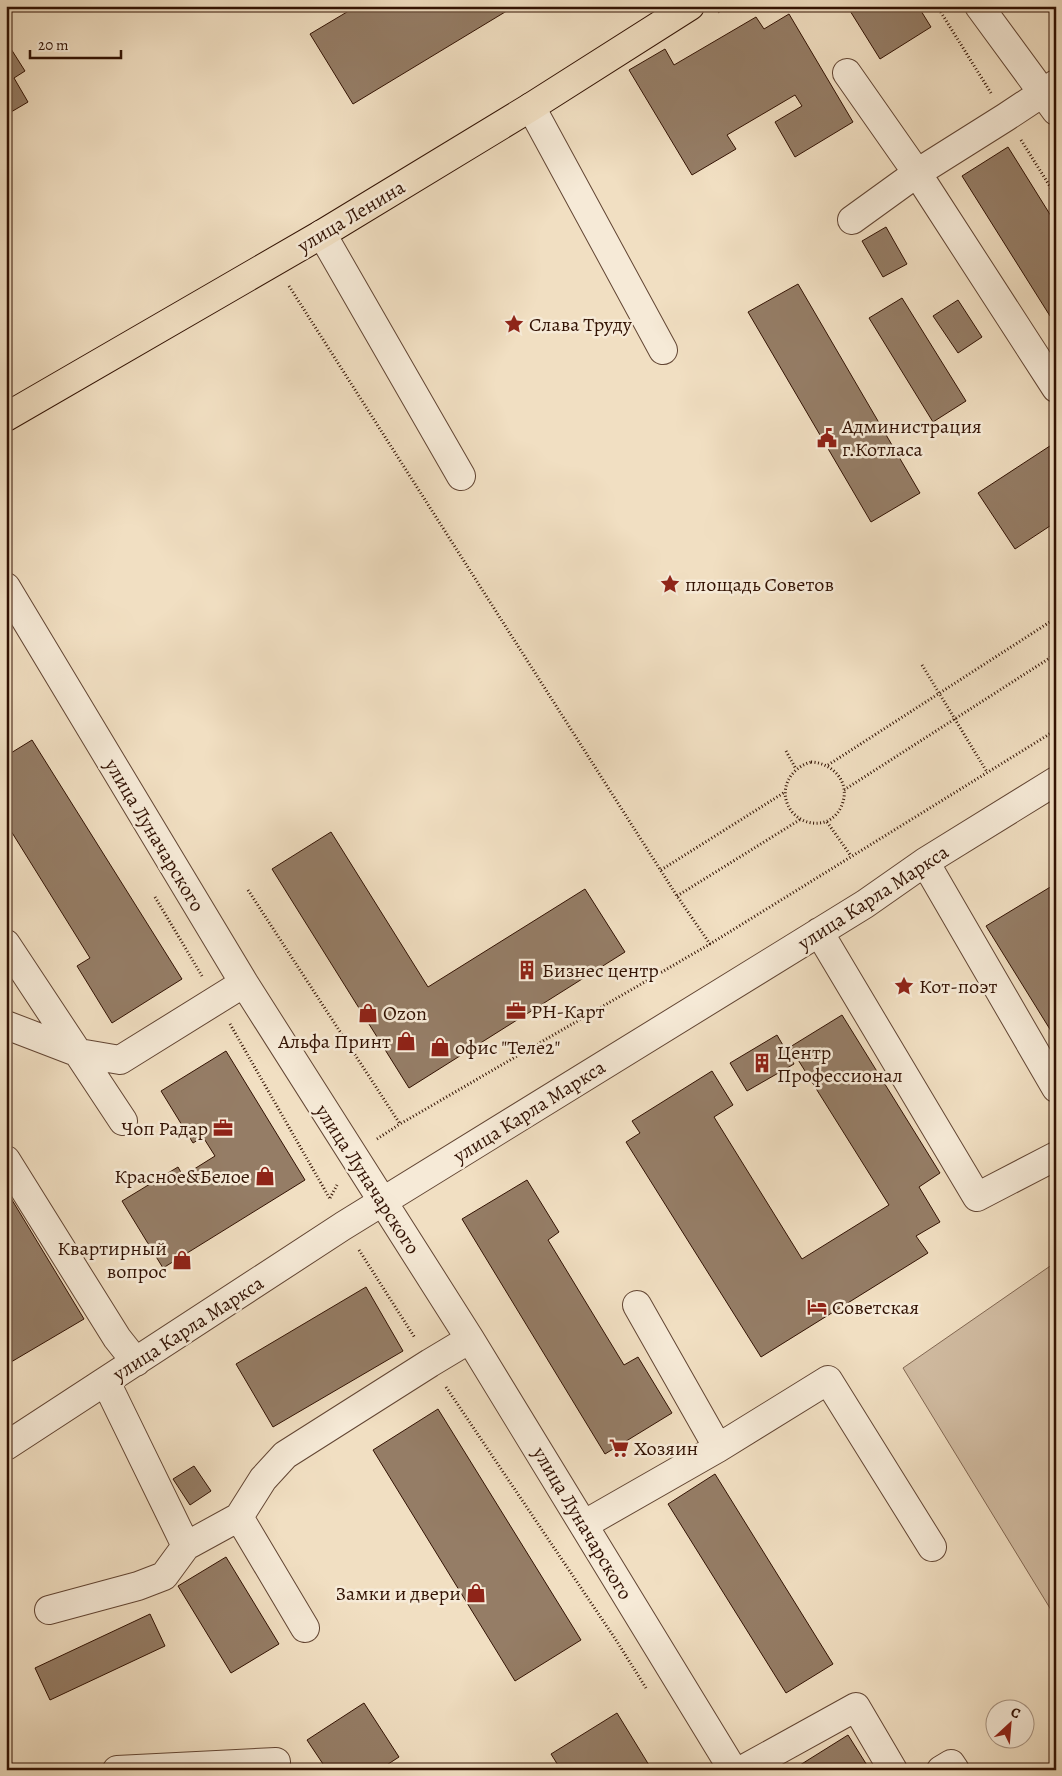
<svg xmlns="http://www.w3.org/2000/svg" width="1062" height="1776" viewBox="0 0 1062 1776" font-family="Alegreya,serif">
  <rect width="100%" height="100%" fill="#f1dfc2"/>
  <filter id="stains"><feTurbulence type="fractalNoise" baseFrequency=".004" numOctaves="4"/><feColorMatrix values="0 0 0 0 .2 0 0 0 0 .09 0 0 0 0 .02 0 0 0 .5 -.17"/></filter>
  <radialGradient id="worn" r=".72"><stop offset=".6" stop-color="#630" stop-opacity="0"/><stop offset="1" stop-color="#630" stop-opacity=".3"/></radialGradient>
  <path fill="#d1bca2" stroke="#826752" d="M 1056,1262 L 1056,1618 L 903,1368 Z"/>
  <path fill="#957d66" stroke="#321203" d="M 357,6 L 515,6 L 353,104 L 310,34 Z
    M 847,6 L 918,6 L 931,27 L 880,59 Z
    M 789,14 L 853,122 L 795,157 L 775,122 L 802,106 L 795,95 L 727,135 L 736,149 L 692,175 L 629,70 L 665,49 L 674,65 L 756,17 L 764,29 Z
    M 6,41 L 25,71 L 14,78 L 28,102 L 6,115 Z
    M 1008,147 L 1056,224 L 1056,313 L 1050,316 L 962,176 Z
    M 886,227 L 907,264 L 883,277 L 862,241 Z
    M 798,284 L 920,493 L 871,522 L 748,312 Z
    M 902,298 L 966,401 L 933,422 L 869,318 Z
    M 958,300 L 982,337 L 958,353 L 933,316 Z
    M 1056,442 L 1056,522 L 1015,549 L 978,493 Z
    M 32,740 L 182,979 L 112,1023 L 77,966 L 90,958 L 11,831 L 6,834 L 6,756 Z
    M 331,832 L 428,987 L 585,889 L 625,952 L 409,1088 L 272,869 Z
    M 1052,886 L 1056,893 L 1056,1039 L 986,926 Z
    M 842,1015 L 940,1173 L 919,1187 L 940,1222 L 916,1236 L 928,1253 L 761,1357 L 626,1142 L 640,1133 L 632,1121 L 712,1071 L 733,1105 L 714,1117 L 802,1259 L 889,1205 L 790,1047 Z
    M 777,1035 L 794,1064 L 747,1091 L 730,1063 Z
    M 226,1051 L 305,1180 L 163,1268 L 122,1201 L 178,1167 L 183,1176 L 215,1156 L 203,1137 L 193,1143 L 161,1091 Z
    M 527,1180 L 559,1232 L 548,1240 L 624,1365 L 638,1357 L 672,1413 L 605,1454 L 462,1219 Z
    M 6,1190 L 84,1319 L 6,1365 Z
    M 366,1287 L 403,1351 L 273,1427 L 236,1364 Z
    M 438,1409 L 581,1640 L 515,1681 L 373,1450 Z
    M 194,1466 L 211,1491 L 190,1505 L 173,1479 Z
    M 715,1474 L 833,1664 L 786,1693 L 668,1504 Z
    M 226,1557 L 279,1644 L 231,1673 L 178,1586 Z
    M 150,1614 L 165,1646 L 50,1700 L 35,1668 Z
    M 364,1703 L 399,1757 L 379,1770 L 327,1770 L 307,1740 Z
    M 617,1713 L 652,1770 L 561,1770 L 551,1754 Z
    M 848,1735 L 870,1770 L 792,1770 Z"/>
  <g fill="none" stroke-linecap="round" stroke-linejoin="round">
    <defs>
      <path id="minor" d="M 979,6 L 1056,111
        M 847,73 L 917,173 L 1056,388
        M 531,107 L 663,350
        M 852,220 L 917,173 L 1006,117 L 1056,84
        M 322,234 L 461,476
        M 6,587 L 244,983 L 470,1339 L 733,1770
        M 925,862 L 1056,1088
        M 819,932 L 977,1197 L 1056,1156
        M 6,944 L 123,1121
        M 6,1025 L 79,1053 L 120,1060 L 244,983
        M 6,1160 L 117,1338 L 136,1362
        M 6,1446 L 343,1226 L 865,904 L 925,862 L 1056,781
        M 718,1448 L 828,1380 L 932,1547
        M 585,1524 L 718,1448 L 637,1305
        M 186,1546 L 239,1517
        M 49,1610 L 138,1586 L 164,1576 L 186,1546 L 106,1382
        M 305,1628 L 239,1517 L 263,1479 L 285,1455 L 430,1363 L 470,1339
        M 117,1770 L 276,1762
        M 742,1770 L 856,1707 L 893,1770
        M 941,1770 L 951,1764 L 955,1770"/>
      <path id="major" d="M 6,417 L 322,234 L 531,107 L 690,6"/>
    </defs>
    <use href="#minor" stroke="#624533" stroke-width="30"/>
    <use href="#major" stroke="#321203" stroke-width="30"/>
    <path stroke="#321203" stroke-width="3" stroke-dasharray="1 2.5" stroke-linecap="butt" d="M 937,6 L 991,93
      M 718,12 L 728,6
      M 1021,140 L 1056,196
      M 289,286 L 677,896 L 710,944
      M 922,665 L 987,772
      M 786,751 L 796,769
      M 811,762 C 834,763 852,784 841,807 C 832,827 807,828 793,813 C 776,793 789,768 811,762 Z
      M 828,765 L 1056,618
      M 844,790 L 1056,654
      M 827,822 L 851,856
      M 661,870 L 785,792
      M 248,890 L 400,1124 L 710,944 L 1056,730
      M 677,896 L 801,819
      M 155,897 L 202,976
      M 230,1024 L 330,1199
      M 377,1139 L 400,1124
      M 330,1198 L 337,1185
      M 359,1250 L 415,1338
      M 446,1387 L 616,1640 L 646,1688"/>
    <use href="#minor" stroke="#f6ead7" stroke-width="28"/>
    <use href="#major" stroke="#f1dfc2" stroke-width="28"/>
  </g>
  <defs>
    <symbol id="sight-bare" viewBox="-9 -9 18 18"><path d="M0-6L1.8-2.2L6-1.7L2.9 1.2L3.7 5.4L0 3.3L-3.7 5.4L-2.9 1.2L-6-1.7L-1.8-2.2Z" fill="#8f2418" stroke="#f6ead7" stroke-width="2.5" paint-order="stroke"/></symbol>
    <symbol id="civic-bare" viewBox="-9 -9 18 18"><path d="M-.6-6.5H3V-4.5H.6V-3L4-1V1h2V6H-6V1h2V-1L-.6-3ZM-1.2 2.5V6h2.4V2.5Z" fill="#8f2418" stroke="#f6ead7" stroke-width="2.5" paint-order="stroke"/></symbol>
    <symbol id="building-bare" viewBox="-9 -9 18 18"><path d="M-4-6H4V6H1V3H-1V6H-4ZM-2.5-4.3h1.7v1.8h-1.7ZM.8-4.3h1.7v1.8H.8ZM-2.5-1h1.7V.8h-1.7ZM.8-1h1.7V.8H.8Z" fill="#8f2418" stroke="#f6ead7" stroke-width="2.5" paint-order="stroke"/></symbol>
    <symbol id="office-bare" viewBox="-9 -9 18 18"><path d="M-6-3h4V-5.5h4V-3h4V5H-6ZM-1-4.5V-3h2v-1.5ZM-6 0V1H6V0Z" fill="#8f2418" stroke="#f6ead7" stroke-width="2.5" paint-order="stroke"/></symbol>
    <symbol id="shop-bare" viewBox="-9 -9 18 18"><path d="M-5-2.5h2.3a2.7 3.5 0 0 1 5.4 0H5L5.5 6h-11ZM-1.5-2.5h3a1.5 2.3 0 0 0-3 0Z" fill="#8f2418" stroke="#f6ead7" stroke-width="2.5" paint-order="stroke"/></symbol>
    <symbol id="hotel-bare" viewBox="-9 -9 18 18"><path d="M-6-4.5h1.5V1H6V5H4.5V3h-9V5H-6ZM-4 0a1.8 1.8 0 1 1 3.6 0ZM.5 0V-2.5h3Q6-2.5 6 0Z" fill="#8f2418" stroke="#f6ead7" stroke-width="2.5" paint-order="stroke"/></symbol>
    <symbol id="supermarket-bare" viewBox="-9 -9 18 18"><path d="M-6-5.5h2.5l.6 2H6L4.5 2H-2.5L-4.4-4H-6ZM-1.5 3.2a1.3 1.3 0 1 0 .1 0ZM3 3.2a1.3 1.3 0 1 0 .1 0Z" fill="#8f2418" stroke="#f6ead7" stroke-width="2.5" paint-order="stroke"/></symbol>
  </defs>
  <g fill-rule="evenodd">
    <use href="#sight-bare" x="500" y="310" width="28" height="28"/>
    <use href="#civic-bare" x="813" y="424" width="28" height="28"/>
    <use href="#sight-bare" x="656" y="570" width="28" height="28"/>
    <use href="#building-bare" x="513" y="956" width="28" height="28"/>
    <use href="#sight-bare" x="890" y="972" width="28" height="28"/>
    <use href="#office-bare" x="502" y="997" width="28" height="28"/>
    <use href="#shop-bare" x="354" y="999" width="28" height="28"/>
    <use href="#shop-bare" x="392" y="1027" width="28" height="28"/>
    <use href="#shop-bare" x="426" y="1033" width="28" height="28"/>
    <use href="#building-bare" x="748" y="1049" width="28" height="28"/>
    <use href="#office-bare" x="209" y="1114" width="28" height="28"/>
    <use href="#shop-bare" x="251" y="1162" width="28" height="28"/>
    <use href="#shop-bare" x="168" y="1246" width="28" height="28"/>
    <use href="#hotel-bare" x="803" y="1293" width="28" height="28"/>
    <use href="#supermarket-bare" x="605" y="1434" width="28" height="28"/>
    <use href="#shop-bare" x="462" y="1579" width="28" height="28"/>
  </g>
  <g text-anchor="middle" stroke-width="5" stroke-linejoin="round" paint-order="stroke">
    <g font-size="20" fill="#321203" stroke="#f6ead7">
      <text transform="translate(351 216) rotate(-31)" y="7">улица Ленина</text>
      <text transform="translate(155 835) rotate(59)" y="7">улица Луначарского</text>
      <text transform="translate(873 897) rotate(-33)" y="7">улица Карла Маркса</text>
      <text transform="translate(529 1111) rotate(-32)" y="7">улица Карла Маркса</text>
      <text transform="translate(368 1179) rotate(57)" y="7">улица Луначарского</text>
      <text transform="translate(188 1328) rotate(-33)" y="7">улица Карла Маркса</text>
      <text transform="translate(583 1523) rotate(59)" y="7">улица Луначарского</text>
    </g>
    <g font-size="20" fill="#321203" stroke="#f6ead7" text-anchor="start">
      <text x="529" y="331">Слава Труду</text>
      <text x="842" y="433">Администрация<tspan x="842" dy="23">г.Котласа</tspan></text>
      <text x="685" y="591">площадь Советов</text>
      <text x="542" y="977">Бизнес центр</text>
      <text x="919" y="993">Кот-поэт</text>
      <text x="531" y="1018">РН-Карт</text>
      <text x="383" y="1020">Ozon</text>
      <text x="391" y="1048" text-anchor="end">Альфа Принт</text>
      <text x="455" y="1054">офис "Теле2"</text>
      <text x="777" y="1059">Центр<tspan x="777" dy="23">Профессионал</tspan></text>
      <text x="208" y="1135" text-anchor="end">Чоп Радар</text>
      <text x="250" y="1183" text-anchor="end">Красное&amp;Белое</text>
      <text x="167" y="1255" text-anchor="end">Квартирный<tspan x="167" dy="23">вопрос</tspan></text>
      <text x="832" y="1314">Советская</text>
      <text x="634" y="1455">Хозяин</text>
      <text x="461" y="1600" text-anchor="end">Замки и двери</text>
    </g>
  </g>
  <rect width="1062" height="1776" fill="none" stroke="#f1dfc2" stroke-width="25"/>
  <rect x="8" y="8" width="1047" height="1761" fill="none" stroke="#321203" stroke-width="2.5"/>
  <rect x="12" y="12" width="1037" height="1751" fill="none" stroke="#321203"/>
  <g transform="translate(1010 1724) rotate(26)"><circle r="24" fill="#f6ead7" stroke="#a89482"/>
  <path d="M0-4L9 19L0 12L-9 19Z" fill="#8f2418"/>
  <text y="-8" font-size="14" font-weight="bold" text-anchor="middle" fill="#321203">С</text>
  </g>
  <path d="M30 50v8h91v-8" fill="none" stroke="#321203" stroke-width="2.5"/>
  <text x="38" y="50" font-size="15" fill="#321203" stroke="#f6ead7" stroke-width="4" paint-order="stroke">20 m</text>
  <rect width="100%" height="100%" filter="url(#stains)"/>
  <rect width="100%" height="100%" fill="url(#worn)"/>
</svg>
